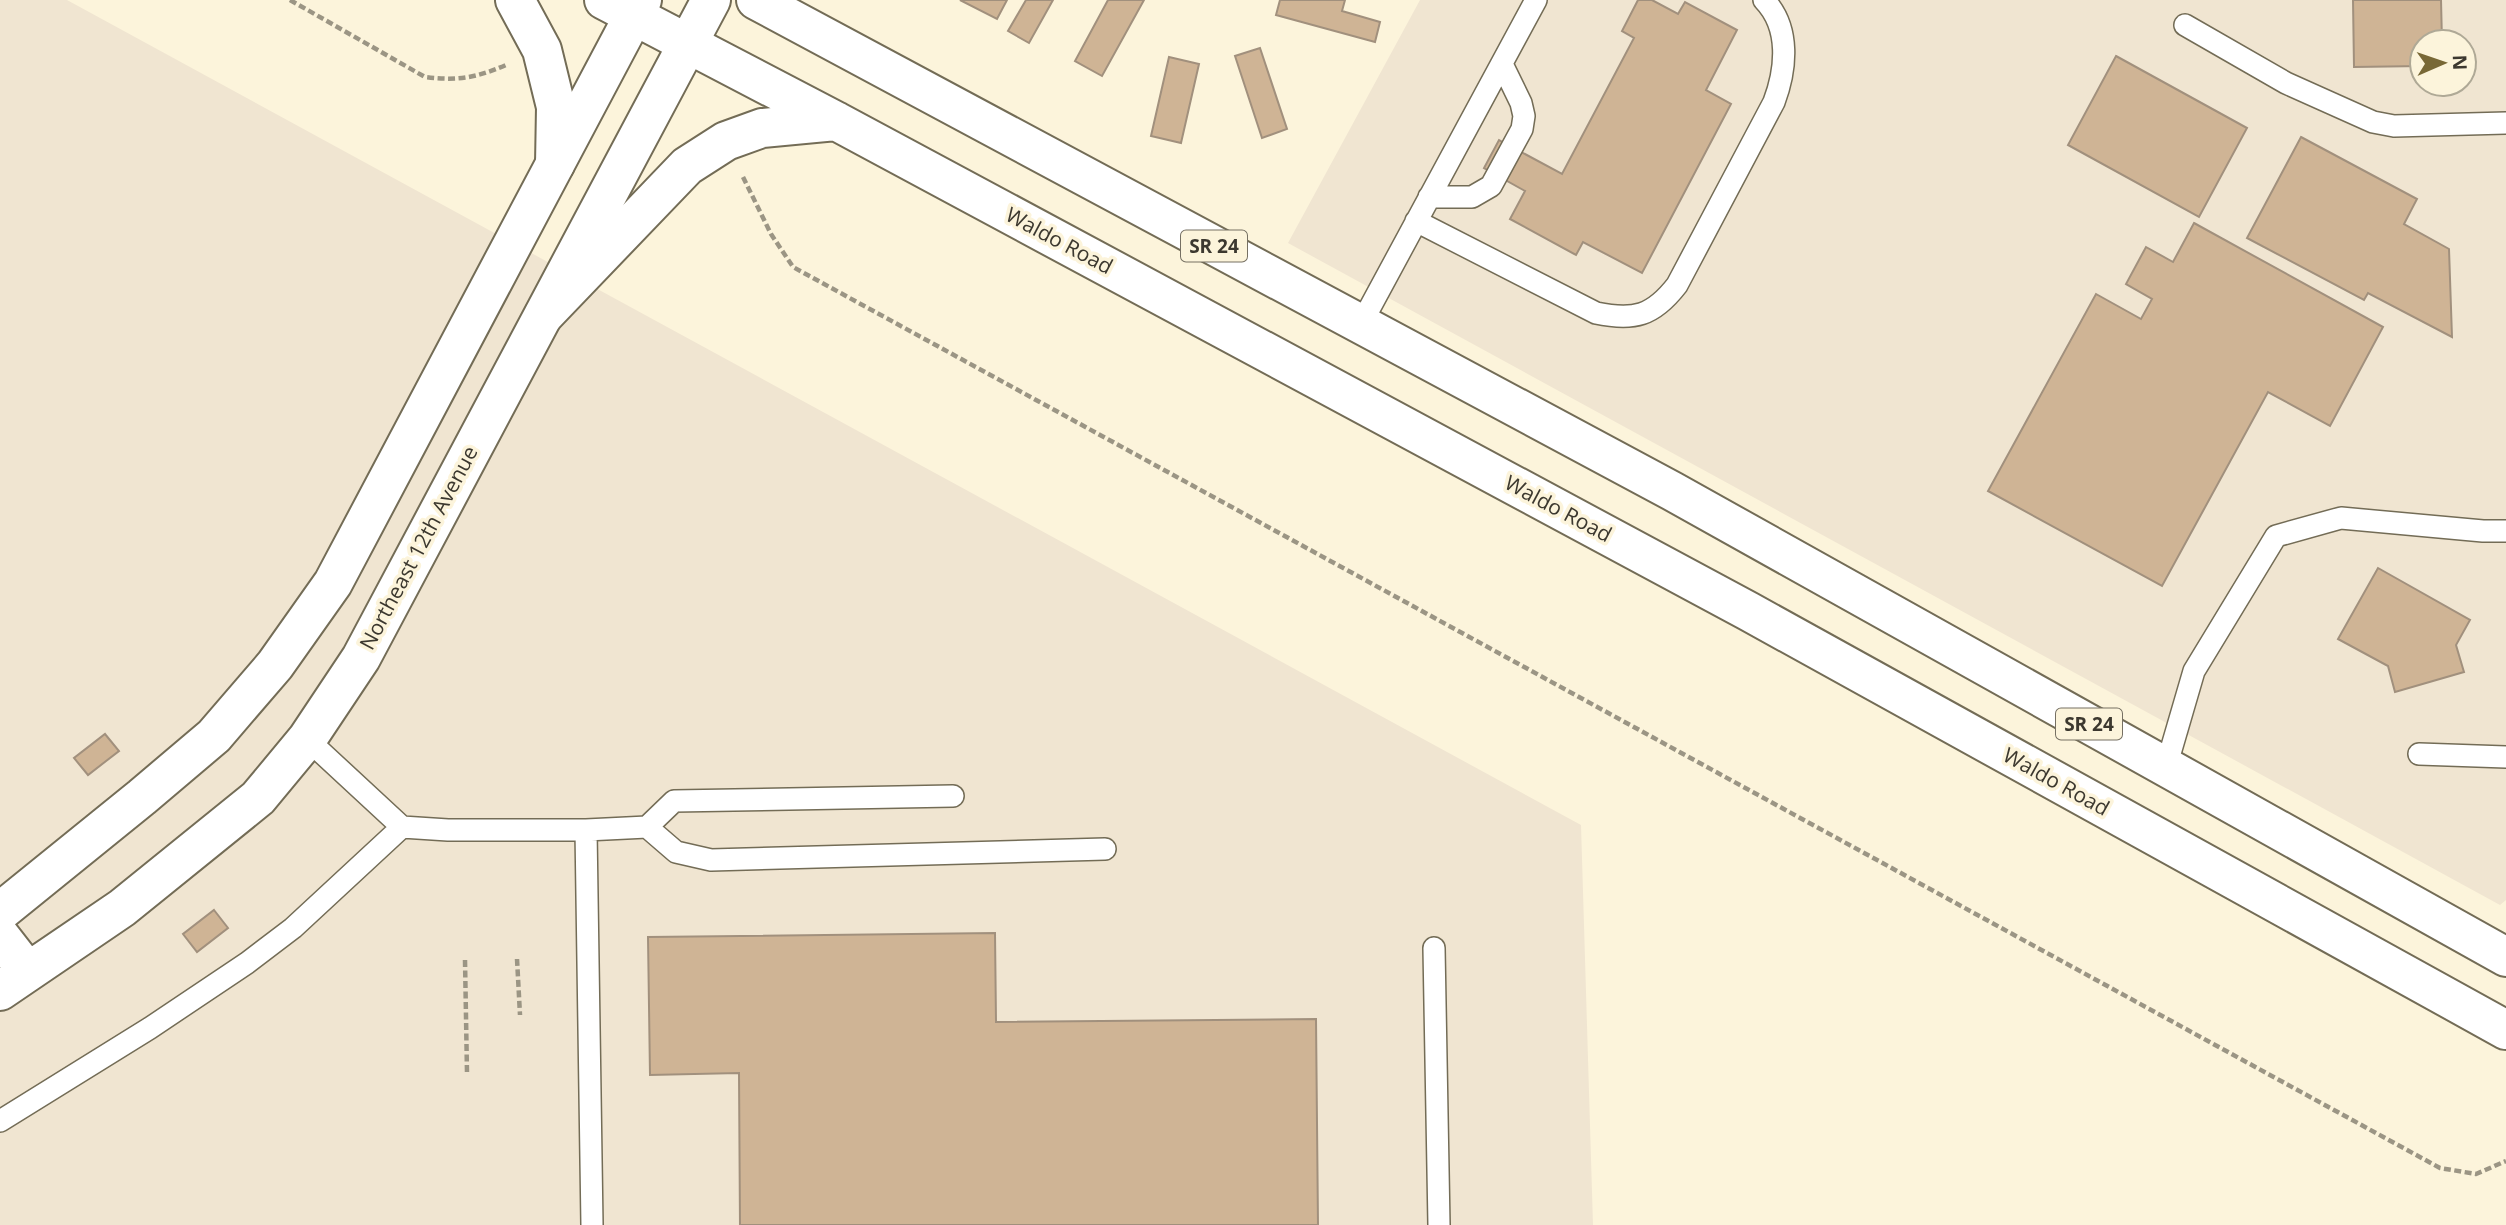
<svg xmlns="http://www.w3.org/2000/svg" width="2506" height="1225" viewBox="0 0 2506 1225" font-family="'Open Sans',sans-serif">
  <rect width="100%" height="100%" fill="#fcf4db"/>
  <path fill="#f0e5d1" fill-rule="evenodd" d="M 0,0 L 67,0 L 1581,825 L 1593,1225 L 0,1225 Z
    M 1420,0 L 2506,0 L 2506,900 L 2500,905 L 1288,243 ZM 2422,42 L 2464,42 L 2464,84 L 2422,84 Z"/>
  <path fill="#cfb495" stroke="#a1907d" stroke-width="2" d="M 960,0 L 1007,0 L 997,19 Z
    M 1026,0 L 1053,0 L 1029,43 L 1008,31 Z
    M 1108,0 L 1144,0 L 1102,76 L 1075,61 Z
    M 1280,0 L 1345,0 L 1342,11 L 1380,22 L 1375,42 L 1276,15 Z
    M 1638,0 L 1652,0 L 1678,14 L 1685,2 L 1737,30 L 1706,90 L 1731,104 L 1642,273 L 1583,242 L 1576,255 L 1510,219 L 1525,191 L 1484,168 L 1499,140 L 1562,174 L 1634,38 L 1622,31 Z
    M 2353,0 L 2441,0 L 2442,42 L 2422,42 L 2422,66 L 2354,67 Z
    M 1260,48 L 1287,129 L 1262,138 L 1235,56 Z
    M 2116,56 L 2247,128 L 2199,217 L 2068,145 Z
    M 1169,57 L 1199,64 L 1181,143 L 1151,136 Z
    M 2301,137 L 2417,199 L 2404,224 L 2449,249 L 2452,337 L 2368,293 L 2364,300 L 2247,238 Z
    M 2194,223 L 2383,327 L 2330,426 L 2268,392 L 2162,586 L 1988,491 L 2096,294 L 2141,319 L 2152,299 L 2126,284 L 2146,247 L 2173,262 Z
    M 2378,568 L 2470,620 L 2456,645 L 2464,672 L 2395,692 L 2388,666 L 2338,639 Z
    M 105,734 L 119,751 L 88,775 L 74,758 Z
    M 214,910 L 228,928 L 197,952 L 183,934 Z
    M 995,933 L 996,1022 L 1316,1019 L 1318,1225 L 740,1225 L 739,1073 L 650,1075 L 648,937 Z"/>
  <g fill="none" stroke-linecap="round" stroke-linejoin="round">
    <defs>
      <path id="lane" d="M 2185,25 L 2286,83 L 2373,122 L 2394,126 L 2506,123
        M 1429,197 L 1472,197 L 1491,186 L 1522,129 L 1524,116 L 1521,103 L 1502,64
        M 1416,221 L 1596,313 C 1634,321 1653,316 1677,285 L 1774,102 C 1786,70 1791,28 1764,0
        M 1361,324 L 1536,0
        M 307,739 L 402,827 L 448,830 L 586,830 L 592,1225
        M 2419,754 L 2506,757
        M 2166,767 L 2194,671 L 2276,536 L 2341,518 L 2483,531 L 2506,531
        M 647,827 L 676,852 L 711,860 L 1105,849
        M 586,830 L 647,827 L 674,801 L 953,796
        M 1434,948 L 1439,1225
        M 0,1121 L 150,1028 L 247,963 L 293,928 L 402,827"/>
      <path id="secondary" d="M 0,912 L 142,797 L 214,736 L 275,665 L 333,583 L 642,0
        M 0,936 L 28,972
        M 0,991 L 122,908 L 258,798 L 307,739 L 361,658 L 711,0"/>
      <path id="highway" d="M 515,0 L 542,50 L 556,107 L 555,164
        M 604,0 L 836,121 L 1748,611 L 2506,1030
        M 756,0 L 1672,491 L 2506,957
        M 544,315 L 687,166 L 726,141 L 762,128 L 836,121"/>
    </defs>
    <use href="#lane" stroke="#736c56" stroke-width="24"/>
    <use href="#secondary" stroke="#736c56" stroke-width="42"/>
    <use href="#highway" stroke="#736c56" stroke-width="42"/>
    <path stroke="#9b9584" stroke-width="4.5" stroke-dasharray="7 3.5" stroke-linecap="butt" d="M 290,0 L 425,77 C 457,81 476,78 506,65
      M 743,177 L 771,234 L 793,267 L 2440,1168 L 2476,1174 L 2506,1161
      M 517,959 L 520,1015
      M 465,960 L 467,1073"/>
    <use href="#lane" stroke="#fff" stroke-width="21"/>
    <use href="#secondary" stroke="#fff" stroke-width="38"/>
    <use href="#highway" stroke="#fff" stroke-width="38"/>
  </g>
  <g text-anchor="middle" stroke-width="7" stroke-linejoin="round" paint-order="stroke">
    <g fill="#fcf4db" stroke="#767063" stroke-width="2">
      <rect x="1181" y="230.5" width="66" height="31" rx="5"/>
      <rect x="2056" y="708.5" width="66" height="31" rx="5"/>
    </g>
    <g font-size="19" font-weight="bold" fill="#3c382f">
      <text x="1214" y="253">SR 24</text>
      <text x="2089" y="731">SR 24</text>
    </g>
    <g font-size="21" fill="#3c382f" stroke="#fcf4db">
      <text transform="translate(1059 241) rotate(28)" y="7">Waldo Road</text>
      <text transform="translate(1558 509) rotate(28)" y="7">Waldo Road</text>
      <text transform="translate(419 548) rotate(-62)" y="7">Northeast 12th Avenue</text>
      <text transform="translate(2056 782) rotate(29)" y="7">Waldo Road</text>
    </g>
  </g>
  <g transform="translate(2443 63) rotate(88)"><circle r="33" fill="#fcf4db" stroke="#afa996" stroke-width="2"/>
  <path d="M0-5L12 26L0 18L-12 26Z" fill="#786836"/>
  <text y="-10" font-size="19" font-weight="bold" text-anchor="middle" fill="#3c382f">N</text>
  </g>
</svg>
